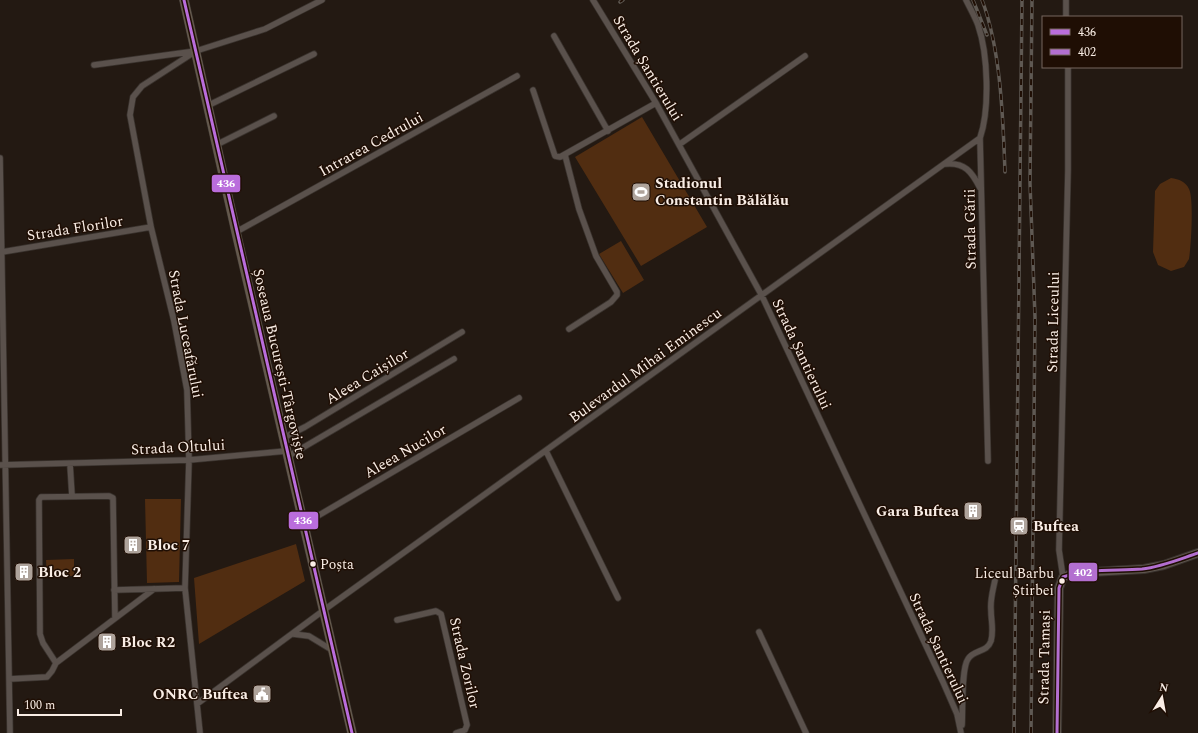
<svg xmlns="http://www.w3.org/2000/svg" width="1198" height="733" viewBox="0 0 1198 733" font-family="Spectral,serif">
  <rect width="100%" height="100%" fill="#231912"/>
  <path fill="#512d11" d="M 642,117 L 707,227 L 641,266 L 575,157 Z
    M 1171,178 C 1179,179 1186,182 1189,189 C 1194,198 1191,247 1189,259 L 1184,267 L 1171,271 L 1158,265 L 1153,252 L 1155,191 L 1160,184 Z
    M 621,241 L 644,280 L 623,293 L 599,254 Z
    M 145,499 L 181,499 L 179,582 L 147,583 Z
    M 296,544 L 305,581 L 199,644 L 194,578 Z
    M 74,559 L 74,576 L 47,576 L 46,560 Z"/>
  <g fill="none" stroke-linecap="round" stroke-linejoin="round">
    <defs>
      <path id="minor" d="M 593,0 L 656,103 L 762,296 L 943,682 L 957,714 L 961,733
        M 966,0 C 970,8 975,17 978,25 C 988,54 990,109 980,138 L 988,461
        M 1066,0 L 1066,17
        M 554,36 L 608,131
        M 196,51 L 142,86 L 133,97 L 130,115 L 151,227 L 174,321 L 187,390 L 189,460 L 185,588 L 200,733
        M 94,65 L 196,51 L 265,29 L 322,0
        M 533,90 L 555,156 L 560,157 L 656,103
        M 207,106 L 314,54
        M 680,144 L 805,56
        M 216,145 L 274,116
        M 565,155 L 579,209 L 596,256 L 617,292 L 617,295 L 611,302 L 569,329
        M 0,158 L 10,733
        M 945,164 C 965,162 972,172 980,188
        M 236,232 L 517,76
        M 2,252 L 151,227
        M 283,438 L 305,427 L 462,332
        M 546,451 L 618,598
        M 287,457 L 454,359
        M 70,464 L 72,496
        M 0,465 L 189,460 L 286,451
        M 304,524 L 519,398
        M 1063,577 L 1059,550 L 1068,170 L 1068,67
        M 114,590 L 185,588
        M 397,620 L 436,611 L 441,614 L 467,725 L 465,730 L 456,733
        M 759,632 L 806,733
        M 293,634 L 309,636 L 332,650
        M 56,663 L 43,643 L 40,634 L 39,500 L 41,497 L 109,496 L 113,498 L 115,618
        M 9,679 L 47,677 L 52,671 L 56,663 L 154,589
        M 197,704 L 324,610 L 980,138
        M 962,725 C 963,711 961,669 968,659 C 974,649 987,653 991,641 C 994,630 991,621 991,610 C 990,600 993,590 995,580"/>
      <path id="secondary" d="M 1057,733 L 1059,588 L 1063,577 L 1074,573 L 1144,569 L 1164,565 L 1198,553"/>
      <path id="primary" d="M 184,0 L 236,232 L 352,733"/>
    </defs>
    <use href="#minor" stroke="#3a332e" stroke-width="7"/>
    <use href="#secondary" stroke="#3a332e" stroke-width="10"/>
    <use href="#primary" stroke="#3a332e" stroke-width="10"/>
    <use href="#minor" stroke="#5a514c" stroke-width="5.5"/>
    <use href="#secondary" stroke="#5e554d" stroke-width="8"/>
    <use href="#primary" stroke="#64594d" stroke-width="9"/>
    <defs>
      <path id="rail" d="M 973,0 L 987,35
        M 982,0 C 1001,50 1003,119 1005,172
        M 620,2 L 623,0
        M 1014,733 L 1022,0
        M 1031,733 L 1035,317 L 1030,183 L 1032,0"/>
    </defs>
    <use href="#rail" stroke="#5f5953" stroke-width="3.5"/>
    <use href="#rail" stroke="#1f0e04" stroke-width="2" stroke-dasharray="6" stroke-linecap="butt"/>
    <defs>
      <path id="bus-1" d="M 184,0 L 352,733"/>
      <path id="bus-2" d="M 1057,733 L 1059,588 L 1063,577 C 1087,568 1116,571 1142,569 C 1161,567 1180,559 1198,553"/>
    </defs>
    <use href="#bus-1" stroke="#1f0e04" stroke-width="6"/>
    <use href="#bus-2" stroke="#1f0e04" stroke-width="6"/>
    <use href="#bus-1" stroke="#ba6ddc" stroke-width="3"/>
    <use href="#bus-2" stroke="#b36fd0" stroke-width="3"/>
  </g>
  <defs>
    <symbol id="stadium-square" viewBox="-11 -11 22 22"><rect x="-9" y="-9" width="18" height="18" rx="4" fill="#aea39b" stroke="#1f0e04"/><path d="M0-5a6.5 5 0 1 0 0 10a6.5 5 0 1 0 0-10ZM-3.5-1.8h7v3.6h-7Z" fill="#fff"/></symbol>
    <symbol id="building-square" viewBox="-11 -11 22 22"><rect x="-9" y="-9" width="18" height="18" rx="4" fill="#aea39b" stroke="#1f0e04"/><path d="M-4-6H4V6H1V3H-1V6H-4ZM-2.5-4.3h1.7v1.8h-1.7ZM.8-4.3h1.7v1.8H.8ZM-2.5-1h1.7V.8h-1.7ZM.8-1h1.7V.8H.8Z" fill="#fff"/></symbol>
    <symbol id="station-square" viewBox="-11 -11 22 22"><rect x="-9" y="-9" width="18" height="18" rx="4" fill="#aea39b" stroke="#1f0e04"/><path d="M-3-6H3Q5-6 5-4V2Q5 4 3 4L4.5 6H3L1.5 4h-3L-3 6H-4.5L-3 4Q-5 4-5 2V-4Q-5-6-3-6ZM-3.5-4v3h7v-3ZM-3.5 1v1.5H-2V1ZM2 1v1.5H3.5V1Z" fill="#fff"/></symbol>
    <symbol id="civic-square" viewBox="-11 -11 22 22"><rect x="-9" y="-9" width="18" height="18" rx="4" fill="#aea39b" stroke="#1f0e04"/><path d="M-.6-6.5H3V-4.5H.6V-3L4-1V1h2V6H-6V1h2V-1L-.6-3ZM-1.2 2.5V6h2.4V2.5Z" fill="#fff"/></symbol>
  </defs>
  <g fill-rule="evenodd">
    <use href="#stadium-square" x="630" y="181" width="22" height="22"/>
    <use href="#building-square" x="962" y="500" width="22" height="22"/>
    <use href="#station-square" x="1008" y="515" width="22" height="22"/>
    <use href="#building-square" x="122" y="534" width="22" height="22"/>
    <use href="#building-square" x="13" y="561" width="22" height="22"/>
    <use href="#building-square" x="96" y="631" width="22" height="22"/>
    <use href="#civic-square" x="251" y="683" width="22" height="22"/>
  </g>
  <g fill="#f9ede5" stroke="#1f0e04" stroke-width="1.5">
    <circle cx="313" cy="564" r="3.5"/>
    <circle cx="1062" cy="581" r="3.5"/>
  </g>
  <g text-anchor="middle" stroke-width="3" stroke-linejoin="round" paint-order="stroke">
    <g font-size="14" fill="#f9ede5" stroke="#1f0e04" text-anchor="start">
      <text x="320" y="569">Poșta</text>
      <text x="1054" y="578" text-anchor="end">Liceul Barbu<tspan x="1054" dy="17">Știrbei</tspan></text>
    </g>
    <g font-size="15" fill="#f9ede5" stroke="#1f0e04">
      <text transform="translate(648 68) rotate(59)" y="5">Strada Șantierului</text>
      <text transform="translate(371 144) rotate(-29)" y="5">Intrarea Cedrului</text>
      <text transform="translate(75 228) rotate(-9)" y="5">Strada Florilor</text>
      <text transform="translate(970 229) rotate(-91)" y="5">Strada Gării</text>
      <text transform="translate(1053 322) rotate(-89)" y="5">Strada Liceului</text>
      <text transform="translate(186 334) rotate(79)" y="5">Strada Luceafărului</text>
      <text transform="translate(802 354) rotate(65)" y="5">Strada Șantierului</text>
      <text transform="translate(280 364) rotate(77)" y="5">Șoseaua București-Târgoviște</text>
      <text transform="translate(645 365) rotate(-36)" y="5">Bulevardul Mihai Eminescu</text>
      <text transform="translate(367 376) rotate(-31)" y="5">Aleea Caișilor</text>
      <text transform="translate(178 447) rotate(-3)" y="5">Strada Oltului</text>
      <text transform="translate(405 451) rotate(-30)" y="5">Aleea Nucilor</text>
      <text transform="translate(939 648) rotate(65)" y="5">Strada Șantierului</text>
      <text transform="translate(1044 657) rotate(-89)" y="5">Strada Tamași</text>
      <text transform="translate(465 663) rotate(77)" y="5">Strada Zorilor</text>
    </g>
    <g font-size="15" font-weight="bold" fill="#f9ede5" stroke="#1f0e04" text-anchor="start">
      <text x="655" y="188">Stadionul<tspan x="655" dy="17">Constantin Bălălău</tspan></text>
      <text x="959" y="516" text-anchor="end">Gara Buftea</text>
      <text x="1033" y="531">Buftea</text>
      <text x="147" y="550">Bloc 7</text>
      <text x="38" y="577">Bloc 2</text>
      <text x="121" y="647">Bloc R2</text>
      <text x="248" y="699" text-anchor="end">ONRC Buftea</text>
    </g>
  </g>
  <g stroke="#1f0e04" stroke-width="1.5">
    <rect x="211" y="174" width="30" height="19" rx="4" fill="#ba6ddc"/>
    <rect x="288" y="511" width="31" height="19" rx="4" fill="#ba6ddc"/>
    <rect x="1068" y="562" width="30" height="20" rx="4" fill="#b36fd0"/>
  </g>
  <g font-size="11" text-anchor="middle" font-weight="bold" fill="#fff">
    <text x="226" y="187">436</text>
    <text x="303" y="524">436</text>
    <text x="1083" y="576">402</text>
  </g>
  <rect x="1042" y="16" width="140" height="52" fill="#1f0e04" stroke="#76675e"/>
  <rect x="1050" y="29" width="20" height="6" fill="#ba6ddc" stroke="#76675e"/>
  <text x="1078" y="36" font-size="12" fill="#f9ede5">436</text>
  <rect x="1050" y="49" width="20" height="6" fill="#b36fd0" stroke="#76675e"/>
  <text x="1078" y="56" font-size="12" fill="#f9ede5">402</text>
  <g transform="translate(1162 697) rotate(11)" stroke="#1f0e04" stroke-width="3" paint-order="stroke">
  <path d="M0-3L7 15L0 10L-7 15Z" fill="#f9ede5"/>
  <text y="-6" font-size="11" font-weight="bold" text-anchor="middle" fill="#f9ede5">N</text>
  </g>
  <path d="M18 709v6h103v-6" fill="none" stroke="#f9ede5" stroke-width="2"/>
  <text x="24" y="709" font-size="12" fill="#f9ede5" stroke="#1f0e04" stroke-width="3" paint-order="stroke">100 m</text>
</svg>
